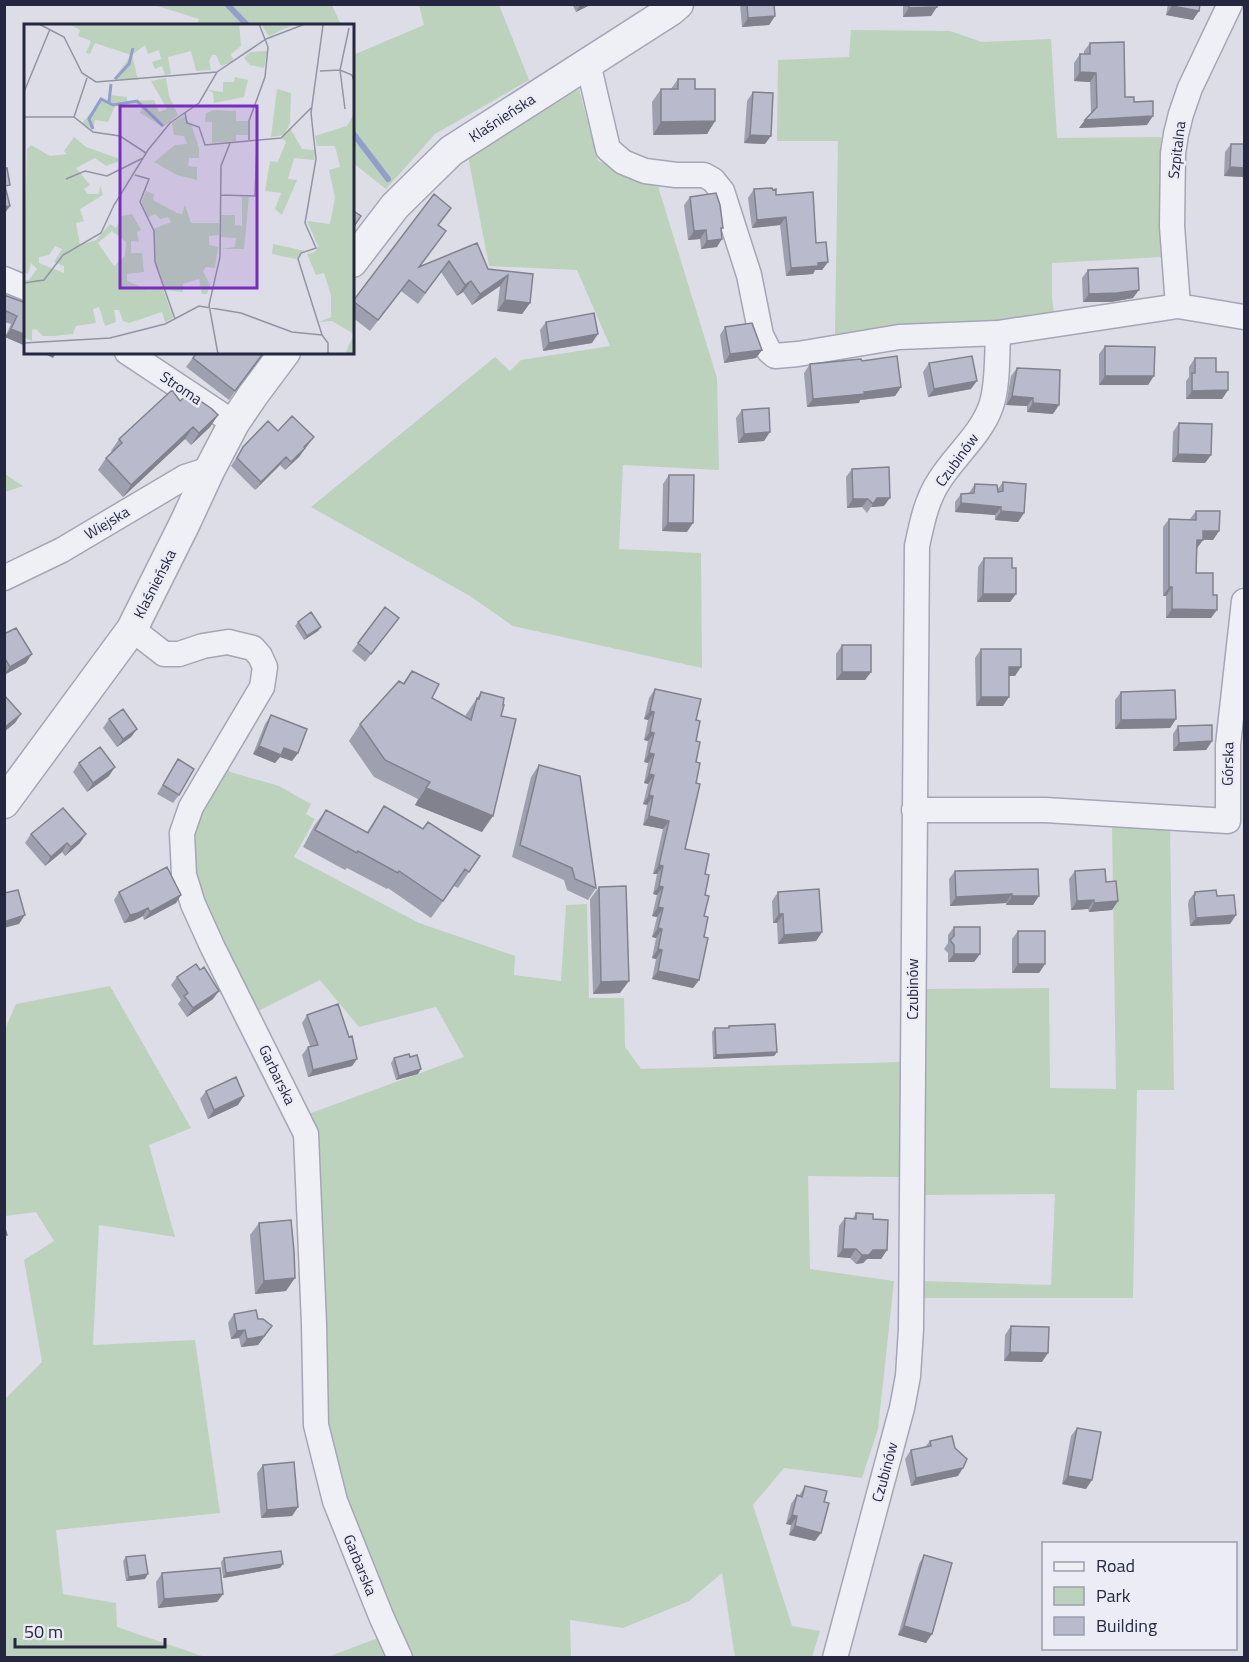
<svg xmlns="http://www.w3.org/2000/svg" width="1249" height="1662" viewBox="0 0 1249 1662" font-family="'Titillium Web',sans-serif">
  <rect width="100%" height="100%" fill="#dcdde7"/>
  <path fill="#bcd2bd" d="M 154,5 L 332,5 L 341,25 L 197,25 L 199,19 Z
    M 419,5 L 499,5 L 529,80 L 435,134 L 386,189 L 353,163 L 353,55 L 424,25 Z
    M 851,30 L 950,31 L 982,42 L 1051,39 L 1057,138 L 1161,137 L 1159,190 L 1161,257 L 1052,263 L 1052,299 L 1055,319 L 1005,327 L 835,334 L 838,141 L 777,141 L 778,60 L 849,57 Z
    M 579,89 L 598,161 L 657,183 L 717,378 L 719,470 L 623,465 L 619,549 L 701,553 L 702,668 L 513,626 L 470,596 L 311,507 L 495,357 L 510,371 L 521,360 L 610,346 L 577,270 L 489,266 L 468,156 Z
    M 5,474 L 23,486 L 5,492 Z
    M 224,766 L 230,772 L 279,786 L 311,804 L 306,814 L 315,819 L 294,857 L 419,923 L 515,956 L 514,975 L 561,981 L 566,905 L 587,904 L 589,998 L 624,998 L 625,1047 L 641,1069 L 902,1062 L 899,1177 L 808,1176 L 810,1269 L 894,1281 L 878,1429 L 862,1478 L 784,1468 L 753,1505 L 792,1626 L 820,1631 L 812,1657 L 735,1657 L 722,1573 L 689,1601 L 623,1628 L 570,1620 L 571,1657 L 409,1657 L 327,1456 L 303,1116 L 464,1057 L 436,1007 L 359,1027 L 320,980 L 256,1012 L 192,878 L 195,814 Z
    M 1112,824 L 1170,826 L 1174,1090 L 1137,1090 L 1133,1298 L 922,1298 L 923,1281 L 1051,1285 L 1055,1194 L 920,1195 L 922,989 L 1049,988 L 1050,1088 L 1116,1089 Z
    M 110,986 L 191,1128 L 149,1145 L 175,1237 L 99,1225 L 93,1345 L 195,1340 L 220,1513 L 56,1530 L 63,1594 L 116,1603 L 117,1627 L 205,1657 L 5,1657 L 5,1399 L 42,1362 L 24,1260 L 54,1241 L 36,1212 L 5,1216 L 5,1029 L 16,1004 Z
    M 381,1637 L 389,1658 L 325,1658 Z"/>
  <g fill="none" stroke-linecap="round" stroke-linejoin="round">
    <path stroke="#939ecb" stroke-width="6" d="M 227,4 L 248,26
      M 352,132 L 388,179"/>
    <defs>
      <path id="minor" d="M 588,63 L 608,149 L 623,162 L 645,171 L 676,175 L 704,175 L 713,180 L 722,191 L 749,275 L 761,335 L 769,351 L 775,356 L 798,354 L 899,337 L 998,333 L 1178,306 L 1244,317
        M 4,279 L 26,288
        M 1178,306 L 1172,226 L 1173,153 L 1176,134 L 1181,114 L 1190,88 L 1230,4
        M 127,352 L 234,423
        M 4,578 L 62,550 L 185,477 L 210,469
        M 132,629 L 164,654 L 179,654 L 203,646 L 228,642 L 253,648 L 260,656 L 265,667 L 262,687 L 191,807 L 182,833 L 184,875 L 193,904 L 212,946 L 306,1134 L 314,1324 L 316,1425 L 335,1501 L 381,1616 L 400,1658
        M 914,810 L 1045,810 L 1228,821 L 1228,745 L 1244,601
        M 835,1658 L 902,1408 L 908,1376 L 911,1329 L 917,546 C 922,523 926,501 939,481 C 955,455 981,435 991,406 C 998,387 997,355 998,333"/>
      <path id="tertiary" d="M 352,262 L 395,206 L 451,151 L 671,10 L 678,4
        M 4,803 L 132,629 L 184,525 L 210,469 L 234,423 L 253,395 L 285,352"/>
    </defs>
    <use href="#minor" stroke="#a5a6b5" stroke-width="27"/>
    <use href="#tertiary" stroke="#a5a6b5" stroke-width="33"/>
    <use href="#minor" stroke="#efeff6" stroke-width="24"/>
    <use href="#tertiary" stroke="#efeff6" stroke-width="30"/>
  </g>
  <path fill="#9fa0af" d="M 572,4 L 592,4 L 576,12 Z
    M 740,4 L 774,4 L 775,16 L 769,25 L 742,27 Z
    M 903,4 L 937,4 L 931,16 L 903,17 Z
    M 1168,4 L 1200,4 L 1193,20 L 1166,15 Z
    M 1090,43 L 1125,97 L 1134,102 L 1147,125 L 1079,128 L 1091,113 L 1090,82 L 1074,81 L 1074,63 L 1080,54 L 1084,54 L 1084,51 Z
    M 678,79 L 695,89 L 715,121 L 707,134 L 653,135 L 652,102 L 661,89 L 671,89 Z
    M 753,92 L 765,144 L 744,143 L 747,101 Z
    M 1231,144 L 1245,144 L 1245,177 L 1224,176 L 1225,152 Z
    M 754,189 L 773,190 L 816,243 L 828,262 L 822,270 L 815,270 L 813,274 L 786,276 L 780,225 L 752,228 L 748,198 Z
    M 434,194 L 439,225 L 446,231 L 419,267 L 477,243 L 488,269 L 533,274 L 530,303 L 522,314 L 497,311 L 500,286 L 472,305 L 463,292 L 457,296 L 441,272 L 418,304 L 401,291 L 370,331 L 352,317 L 352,302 Z
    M 690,197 L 723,228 L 721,230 L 717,247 L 701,249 L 700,239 L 688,240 L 684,205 Z
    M 1088,270 L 1133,298 L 1111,302 L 1083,302 L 1082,278 Z
    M 4,295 L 26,303 L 26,346 L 5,337 L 11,324 L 4,322 Z
    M 546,322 L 592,343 L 543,351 L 540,330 Z
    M 725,327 L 762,350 L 756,358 L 724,363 L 720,335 Z
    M 1105,346 L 1148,385 L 1099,385 L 1099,354 Z
    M 197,352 L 264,352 L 229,400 L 186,367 Z
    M 1195,358 L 1216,372 L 1228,390 L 1222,399 L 1186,399 L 1186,381 L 1189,377 L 1189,367 Z
    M 862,361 L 901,387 L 895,396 L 860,400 L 859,403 L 807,407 L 804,373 L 810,364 Z
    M 929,363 L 971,389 L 928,397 L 923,372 Z
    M 1017,368 L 1053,414 L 1027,412 L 1027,406 L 1006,405 L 1011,376 Z
    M 180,401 L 218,415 L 210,427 L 191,445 L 185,439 L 123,497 L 98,470 L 106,458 L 112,452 L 111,451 L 119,439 Z
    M 742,410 L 764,441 L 738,443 L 736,418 Z
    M 1179,423 L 1211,455 L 1205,463 L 1172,462 L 1173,432 Z
    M 278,431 L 308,445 L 299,457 L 285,470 L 280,465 L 255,490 L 231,466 L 243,447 Z
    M 852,469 L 884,506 L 871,507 L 867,513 L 862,507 L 847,508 L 846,477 Z
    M 669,475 L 687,532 L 662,531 L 663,484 Z
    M 1003,482 L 1024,513 L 1018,522 L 995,520 L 995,515 L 955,512 L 955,502 L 961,494 L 969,493 L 975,484 L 997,490 Z
    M 1196,511 L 1219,531 L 1213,540 L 1203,540 L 1197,548 L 1196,573 L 1211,618 L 1166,618 L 1166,596 L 1163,596 L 1163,527 L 1169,519 L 1190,519 Z
    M 984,558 L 1012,568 L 1016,594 L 1010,602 L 977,602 L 978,567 Z
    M 385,607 L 399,618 L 365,662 L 352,651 Z
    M 298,622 L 321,627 L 318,631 L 304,640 L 295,626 Z
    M 4,634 L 26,663 L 4,675 Z
    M 842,645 L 871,672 L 865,680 L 836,680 L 836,654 Z
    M 981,649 L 1015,676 L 1009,676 L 1003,706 L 976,706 L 975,658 Z
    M 412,671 L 432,698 L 465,716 L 481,692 L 501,716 L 482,832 L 415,805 L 418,799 L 374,777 L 349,741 L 360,724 L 403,683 Z
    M 655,689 L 696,720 L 696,783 L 685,849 L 705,874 L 704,937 L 699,980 L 693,988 L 652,979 L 656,959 L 652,958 L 656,938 L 652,937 L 657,917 L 652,916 L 657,895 L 653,894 L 657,874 L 653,874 L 663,829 L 643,825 L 647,805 L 643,804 L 648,784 L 644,783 L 648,763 L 644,762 L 648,741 L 644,740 L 648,720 L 644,719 L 649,698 Z
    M 1121,692 L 1176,719 L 1170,728 L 1115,729 L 1115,700 Z
    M 271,715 L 298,753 L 292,761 L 280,757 L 275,763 L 253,754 L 265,724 Z
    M 109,719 L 137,729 L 131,737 L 117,747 L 103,728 Z
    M 1178,726 L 1212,741 L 1206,750 L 1173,751 L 1173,734 Z
    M 178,759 L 179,795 L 173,803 L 157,794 Z
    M 79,763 L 109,776 L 87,792 L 73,772 Z
    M 539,765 L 596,888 L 588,900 L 567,890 L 564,880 L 512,857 L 531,777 Z
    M 384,806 L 423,829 L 480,856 L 458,888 L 454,886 L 431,918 L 388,888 L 387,889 L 347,868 L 345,870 L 303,847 L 314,826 L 326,810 L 367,832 Z
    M 31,834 L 80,843 L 65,856 L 62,852 L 45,866 L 25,843 Z
    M 1038,869 L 1033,905 L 1006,905 L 1006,903 L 950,906 L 949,879 L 955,871 Z
    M 1075,871 L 1106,882 L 1118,901 L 1112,910 L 1089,912 L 1088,909 L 1071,910 L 1069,879 Z
    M 599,887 L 620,993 L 593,994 L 590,899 Z
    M 119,892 L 181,895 L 176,903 L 144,920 L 143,916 L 133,921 L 124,923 L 114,900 Z
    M 778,892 L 822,932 L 816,941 L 778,944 L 777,923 L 773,923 L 772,901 Z
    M 1195,892 L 1230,924 L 1190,926 L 1188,904 L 1189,900 Z
    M 954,927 L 980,954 L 974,962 L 948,962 L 948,953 L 944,949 L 948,943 L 948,935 Z
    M 1018,931 L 1045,964 L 1039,973 L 1012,973 L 1012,939 Z
    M 177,977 L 213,999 L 187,1017 L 178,1004 L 181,1000 L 171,985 Z
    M 307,1015 L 349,1037 L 357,1059 L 352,1066 L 308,1077 L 302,1055 L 308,1047 L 310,1046 L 302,1023 Z
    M 729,1026 L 777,1052 L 774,1056 L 713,1059 L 712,1032 L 715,1028 L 728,1028 Z
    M 410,1057 L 418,1074 L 396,1080 L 391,1063 L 394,1058 Z
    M 206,1091 L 238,1105 L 208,1119 L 200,1099 Z
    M 856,1213 L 873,1219 L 887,1250 L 881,1259 L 867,1259 L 863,1263 L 856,1264 L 850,1258 L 837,1257 L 839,1226 L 845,1218 L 853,1218 Z
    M 259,1223 L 286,1291 L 255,1294 L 250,1235 Z
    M 234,1314 L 258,1319 L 266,1335 L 258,1345 L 241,1347 L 239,1338 L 231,1339 L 228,1323 Z
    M 1011,1326 L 1042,1362 L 1004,1361 L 1005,1335 Z
    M 1077,1428 L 1086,1489 L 1062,1484 L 1071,1436 Z
    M 930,1441 L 958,1476 L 911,1486 L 905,1459 L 911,1450 L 925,1447 Z
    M 263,1465 L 298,1507 L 292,1516 L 261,1518 L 257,1473 Z
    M 805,1486 L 824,1502 L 815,1541 L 789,1535 L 791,1525 L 786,1524 L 791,1504 L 797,1495 L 799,1496 Z
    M 924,1555 L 926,1643 L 898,1635 L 919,1564 Z
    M 126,1557 L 145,1579 L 126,1581 L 123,1561 Z
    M 224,1558 L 280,1568 L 223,1578 L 221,1562 Z
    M 162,1573 L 223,1594 L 217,1602 L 158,1608 L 156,1582 Z"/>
  <path fill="#82828e" d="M 581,4 L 592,4 L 576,12 Z
    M 1172,6 L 1199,11 L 1193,20 L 1166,15 Z
    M 937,7 L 931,16 L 903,17 L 909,8 Z
    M 775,16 L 769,25 L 742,27 L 748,18 Z
    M 1080,72 L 1096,73 L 1090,82 L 1074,81 Z
    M 1153,116 L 1147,125 L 1079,128 L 1085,120 Z
    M 715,121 L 707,134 L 653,135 L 661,122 Z
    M 750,135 L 771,136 L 765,144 L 744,143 Z
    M 1230,167 L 1245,168 L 1245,177 L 1224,176 Z
    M 10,206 L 5,213 L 4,213 L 4,207 Z
    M 786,217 L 780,225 L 752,228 L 757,220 Z
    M 706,230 L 700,239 L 688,240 L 694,231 Z
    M 722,239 L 717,247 L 701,249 L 707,241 Z
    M 828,262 L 822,270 L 815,270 L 813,274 L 786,276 L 791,268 L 818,263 Z
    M 508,275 L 500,286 L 472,305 L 480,294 Z
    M 471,281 L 463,292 L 457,296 L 465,285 Z
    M 1139,290 L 1133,298 L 1111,302 L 1083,302 L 1089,294 Z
    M 505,300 L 530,303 L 522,314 L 497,311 Z
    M 11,329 L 26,335 L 26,346 L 5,337 Z
    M 598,334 L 592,343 L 543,351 L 549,343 Z
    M 762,350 L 756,358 L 724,363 L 730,354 Z
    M 41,352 L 57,352 L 53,358 Z
    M 1105,376 L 1154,376 L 1148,385 L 1099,385 Z
    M 977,381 L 971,389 L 928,397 L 934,389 Z
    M 901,387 L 895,396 L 860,400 L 859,403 L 807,407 L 813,399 Z
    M 1228,390 L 1222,399 L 1186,399 L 1192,391 Z
    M 1012,396 L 1033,398 L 1027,406 L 1006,405 Z
    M 1033,403 L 1059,405 L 1053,414 L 1027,412 Z
    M 218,415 L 210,427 L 191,445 L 199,433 Z
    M 193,427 L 185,439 L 123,497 L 131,485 Z
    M 770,432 L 764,441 L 738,443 L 744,434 Z
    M 314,437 L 308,445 L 300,453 L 305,448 L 299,457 L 285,470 L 304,447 Z
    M 1178,454 L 1211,455 L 1205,463 L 1172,462 Z
    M 286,457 L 280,465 L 255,490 L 261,482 Z
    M 877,498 L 890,498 L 884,506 L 871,507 Z
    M 853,499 L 868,499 L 862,507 L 847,508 Z
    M 961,503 L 1001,507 L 995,515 L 955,512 Z
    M 1001,511 L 1024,513 L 1018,522 L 995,520 Z
    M 668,523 L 693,523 L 687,532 L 662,531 Z
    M 1203,531 L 1219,531 L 1213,540 L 1197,539 Z
    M 1197,540 L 1203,540 L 1197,548 Z
    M 1169,587 L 1172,587 L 1166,596 L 1163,596 Z
    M 983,594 L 1016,594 L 1010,602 L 977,602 Z
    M 1172,609 L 1217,610 L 1211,618 L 1166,618 Z
    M 321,627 L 318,631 L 304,640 L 307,636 Z
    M 32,654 L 26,663 L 4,675 L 10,667 Z
    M 1009,667 L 1021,667 L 1015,676 L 1003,676 Z
    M 842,672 L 871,672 L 865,680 L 836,680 Z
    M 981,697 L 1009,697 L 1003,706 L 976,706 Z
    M 650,711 L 654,712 L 648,720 L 644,719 Z
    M 21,714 L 15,723 L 4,732 L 4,728 Z
    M 1176,719 L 1170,728 L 1115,729 L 1121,720 Z
    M 137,729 L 131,737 L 117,747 L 123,739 Z
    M 650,732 L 654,733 L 648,741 L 644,740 Z
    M 1212,741 L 1206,750 L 1173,751 L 1179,743 Z
    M 259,746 L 284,748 L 298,753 L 292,761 L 280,757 L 275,763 L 253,754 Z
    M 649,753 L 654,754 L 648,763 L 644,762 Z
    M 115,767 L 109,776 L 87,792 L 93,783 Z
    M 649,774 L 654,775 L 648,784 L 644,783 Z
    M 426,788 L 493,816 L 482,832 L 415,805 Z
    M 649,795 L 653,796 L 647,805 L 643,804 Z
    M 649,816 L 669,821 L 663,829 L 643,825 Z
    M 86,834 L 80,843 L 65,856 L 71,847 Z
    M 67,843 L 62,852 L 45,866 L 51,857 Z
    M 659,865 L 663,866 L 657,874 L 653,874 Z
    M 659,886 L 663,887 L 657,895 L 653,894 Z
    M 1012,894 L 1006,903 L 950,906 L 956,897 Z
    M 181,895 L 176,903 L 144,920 L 150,912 Z
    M 1012,896 L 1039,896 L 1033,905 L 1006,905 Z
    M 1094,900 L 1088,909 L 1071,910 L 1077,901 Z
    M 1118,901 L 1112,910 L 1089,912 L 1094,903 Z
    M 658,907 L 663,908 L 657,917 L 652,916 Z
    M 148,908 L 143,916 L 133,921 L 124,923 L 130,915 Z
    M 779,914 L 783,914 L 777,923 L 773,923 Z
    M 25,915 L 19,924 L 4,928 L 4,922 Z
    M 1236,915 L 1230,924 L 1190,926 L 1196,918 Z
    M 658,928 L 662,929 L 656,938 L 652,937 Z
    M 822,932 L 816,941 L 778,944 L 784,935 Z
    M 658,949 L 662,950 L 656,959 L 652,958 Z
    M 954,954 L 980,954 L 974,962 L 948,962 Z
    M 1018,964 L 1045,964 L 1039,973 L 1012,973 Z
    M 658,971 L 699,980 L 693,988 L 652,979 Z
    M 629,981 L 620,993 L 593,994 L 601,982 Z
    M 219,991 L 213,999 L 187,1017 L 193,1008 Z
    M 777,1052 L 774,1056 L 713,1059 L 716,1055 Z
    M 357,1059 L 352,1066 L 308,1077 L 313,1070 Z
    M 421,1069 L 418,1074 L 396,1080 L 399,1076 Z
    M 244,1096 L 238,1105 L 208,1119 L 214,1110 Z
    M 843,1249 L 856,1249 L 850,1258 L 837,1257 Z
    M 873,1250 L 887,1250 L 881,1259 L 867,1259 L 863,1263 L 856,1264 L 862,1255 Z
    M 295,1278 L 286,1291 L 255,1294 L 264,1281 Z
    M 272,1326 L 258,1345 L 241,1347 L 247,1339 Z
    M 245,1330 L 239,1338 L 231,1339 L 237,1331 Z
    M 1010,1352 L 1048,1353 L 1042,1362 L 1004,1361 Z
    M 963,1468 L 958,1476 L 911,1486 L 916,1478 Z
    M 1068,1476 L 1092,1480 L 1086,1489 L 1062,1484 Z
    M 298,1507 L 292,1516 L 261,1518 L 267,1510 Z
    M 792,1515 L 797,1516 L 791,1525 L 786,1524 Z
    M 795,1526 L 821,1533 L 815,1541 L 789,1535 Z
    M 283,1564 L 280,1568 L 223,1578 L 226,1573 Z
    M 148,1574 L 145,1579 L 126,1581 L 129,1577 Z
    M 223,1594 L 217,1602 L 158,1608 L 164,1599 Z
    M 904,1626 L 932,1634 L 926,1643 L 898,1635 Z"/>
  <path fill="#b9bacb" stroke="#82828e" stroke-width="1.5" d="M 747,4 L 774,4 L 775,16 L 748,18 Z
    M 909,4 L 937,4 L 937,7 L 909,8 Z
    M 1172,4 L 1200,4 L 1199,11 L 1172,6 Z
    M 1124,42 L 1125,97 L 1134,97 L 1134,102 L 1153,101 L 1153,116 L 1085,120 L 1097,107 L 1096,73 L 1080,72 L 1080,54 L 1090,54 L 1090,43 Z
    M 678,79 L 695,79 L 695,89 L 715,89 L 715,121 L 661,122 L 661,89 L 678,89 Z
    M 753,92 L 773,93 L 771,136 L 750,135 Z
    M 1231,144 L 1245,144 L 1245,168 L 1230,167 Z
    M 4,168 L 7,168 L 10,185 L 5,186 L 10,206 L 4,207 Z
    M 772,188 L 773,190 L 776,189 L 776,195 L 813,192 L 816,243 L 826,242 L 828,262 L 818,263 L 818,266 L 791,268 L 786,217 L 757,220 L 754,189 Z
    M 716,193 L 720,205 L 723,228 L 721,228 L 722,239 L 707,241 L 706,230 L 694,231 L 690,197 Z
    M 434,194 L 451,208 L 438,225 L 446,231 L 419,267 L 477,243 L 488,269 L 533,274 L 530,303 L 505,300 L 508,275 L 480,294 L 471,281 L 465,285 L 449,261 L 425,293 L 409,280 L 378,320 L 353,301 Z
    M 352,210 L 361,216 L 352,229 Z
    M 1138,268 L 1139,290 L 1117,293 L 1089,294 L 1088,270 Z
    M 4,295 L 26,303 L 26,335 L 11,329 L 17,316 L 4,310 Z
    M 594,313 L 598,334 L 549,343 L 546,322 Z
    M 752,323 L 762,350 L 730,354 L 725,327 Z
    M 1105,346 L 1155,347 L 1154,376 L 1105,376 Z
    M 197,352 L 264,352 L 235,391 L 193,358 Z
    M 897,356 L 901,387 L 864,392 L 865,394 L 813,399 L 810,364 L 861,359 L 862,361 Z
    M 972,356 L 977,381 L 934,389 L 929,363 Z
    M 1195,358 L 1216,358 L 1216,372 L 1228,372 L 1228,390 L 1192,391 L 1192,373 L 1195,373 Z
    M 1017,368 L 1060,370 L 1059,405 L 1033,403 L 1033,398 L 1012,396 Z
    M 172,390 L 180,401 L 189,393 L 212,409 L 218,415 L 199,433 L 193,427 L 131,485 L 106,458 L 122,443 L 119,439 Z
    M 769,408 L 770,432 L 744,434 L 742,410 Z
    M 292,416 L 314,437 L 304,447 L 305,448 L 291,462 L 286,457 L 261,482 L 237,458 L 243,447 L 268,421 L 278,431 Z
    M 1179,423 L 1212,424 L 1211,455 L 1178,454 Z
    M 889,467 L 890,498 L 877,498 L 873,504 L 868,499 L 853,499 L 852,469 Z
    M 669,475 L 694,475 L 693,523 L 668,523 Z
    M 1003,482 L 1026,484 L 1024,513 L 1001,511 L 1001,507 L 961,503 L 961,494 L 974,493 L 975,484 L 997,485 L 998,492 L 1003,491 Z
    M 1196,511 L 1220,511 L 1219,531 L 1203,531 L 1203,540 L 1197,540 L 1196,573 L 1213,573 L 1213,595 L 1217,595 L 1217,610 L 1172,609 L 1172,587 L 1169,587 L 1169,519 L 1196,520 Z
    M 984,558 L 1012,558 L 1012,568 L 1016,568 L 1016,594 L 983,594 Z
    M 385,607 L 399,618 L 371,654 L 358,643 Z
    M 311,612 L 321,627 L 307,636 L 298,622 Z
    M 16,628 L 32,654 L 10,667 L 4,657 L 4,634 Z
    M 842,645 L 871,645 L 871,672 L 842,672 Z
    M 981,649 L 1021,649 L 1021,667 L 1009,667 L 1009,697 L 981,697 Z
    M 412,671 L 439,684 L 432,698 L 471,720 L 477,698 L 479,699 L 481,692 L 504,698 L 503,705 L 504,705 L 501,716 L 516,719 L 493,816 L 426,788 L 430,782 L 385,760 L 360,724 L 399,681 L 404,684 Z
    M 655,689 L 701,699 L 696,720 L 700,721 L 696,741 L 700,742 L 696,762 L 700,763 L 696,783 L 700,784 L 685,849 L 709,854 L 705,874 L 709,875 L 705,895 L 709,896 L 704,916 L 708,917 L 704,937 L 708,938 L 699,980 L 658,971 L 662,950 L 658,949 L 662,929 L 658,928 L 663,908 L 658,907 L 663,887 L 659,886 L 663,866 L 659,865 L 669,821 L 649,816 L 653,796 L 649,795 L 654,775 L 649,774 L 654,754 L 649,753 L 654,733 L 650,732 L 654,712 L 650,711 Z
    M 1175,690 L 1176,719 L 1121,720 L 1121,692 Z
    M 4,695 L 21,714 L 4,728 Z
    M 123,709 L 137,729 L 123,739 L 109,719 Z
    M 271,715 L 307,729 L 298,753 L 284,748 L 281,755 L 259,746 Z
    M 1212,725 L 1212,741 L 1179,743 L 1178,726 Z
    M 100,747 L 115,767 L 93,783 L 79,763 Z
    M 178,759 L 194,769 L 179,795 L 163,785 Z
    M 539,765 L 580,776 L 596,888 L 575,879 L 572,868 L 520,845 Z
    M 384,806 L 423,829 L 428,822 L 480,856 L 469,872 L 465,869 L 443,901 L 399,871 L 398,873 L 358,851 L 357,853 L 315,830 L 326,810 L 368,833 Z
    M 63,808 L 86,834 L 71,847 L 67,843 L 51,857 L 31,834 Z
    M 167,867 L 181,895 L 150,912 L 148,908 L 138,913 L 130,915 L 119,892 Z
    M 1038,869 L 1039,896 L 1012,896 L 1012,894 L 956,897 L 955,871 Z
    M 1105,869 L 1106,882 L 1116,881 L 1118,901 L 1094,903 L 1094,900 L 1077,901 L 1075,871 Z
    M 626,886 L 629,981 L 601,982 L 599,887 Z
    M 819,889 L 822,932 L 784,935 L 783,914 L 779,914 L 778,892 Z
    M 18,890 L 25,915 L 4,922 L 4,893 Z
    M 1216,890 L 1217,896 L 1234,895 L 1236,915 L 1196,918 L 1194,896 L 1195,895 L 1195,892 Z
    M 954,927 L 980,927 L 980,954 L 954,954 L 954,945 L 950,940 L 954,936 Z
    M 1018,931 L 1045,931 L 1045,964 L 1018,964 Z
    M 196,964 L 200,970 L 204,967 L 219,991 L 193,1008 L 184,996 L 188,993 L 177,977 Z
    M 338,1004 L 349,1037 L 352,1036 L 357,1059 L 313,1070 L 308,1047 L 318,1045 L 307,1015 Z
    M 775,1024 L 777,1052 L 716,1055 L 715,1028 L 729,1028 L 729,1026 Z
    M 409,1054 L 410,1057 L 417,1055 L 421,1069 L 399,1076 L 394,1058 Z
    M 236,1077 L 244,1096 L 214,1110 L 206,1091 Z
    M 856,1213 L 873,1214 L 873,1219 L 888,1220 L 887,1250 L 873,1250 L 869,1255 L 862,1255 L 856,1249 L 843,1249 L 845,1218 L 856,1219 Z
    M 291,1220 L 294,1251 L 295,1278 L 264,1281 L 259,1223 Z
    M 4,1225 L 7,1235 L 4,1236 Z
    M 256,1310 L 258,1319 L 263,1319 L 272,1326 L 264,1336 L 247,1339 L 245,1330 L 237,1331 L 234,1314 Z
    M 1011,1326 L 1049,1327 L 1048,1353 L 1010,1352 Z
    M 1077,1428 L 1101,1432 L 1092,1480 L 1068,1476 Z
    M 952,1436 L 955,1448 L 967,1459 L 963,1468 L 916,1478 L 911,1450 L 931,1446 L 930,1441 Z
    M 294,1462 L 298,1507 L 267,1510 L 263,1465 Z
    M 805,1486 L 827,1491 L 824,1502 L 829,1503 L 821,1533 L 795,1526 L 797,1516 L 792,1515 L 797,1495 L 802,1497 Z
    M 281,1551 L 283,1564 L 226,1573 L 224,1558 Z
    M 145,1555 L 148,1574 L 129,1577 L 126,1557 Z
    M 924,1555 L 952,1563 L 932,1634 L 904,1626 Z
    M 220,1568 L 223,1594 L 164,1599 L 162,1573 Z"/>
  <g text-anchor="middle" stroke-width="5" stroke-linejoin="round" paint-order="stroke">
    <g font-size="15" fill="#24273f" stroke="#ebecf5">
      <text transform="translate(502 118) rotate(-33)" y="5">Klaśnieńska</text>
      <text transform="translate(1177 150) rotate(-83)" y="5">Szpitalna</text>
      <text transform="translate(181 388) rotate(34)" y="5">Stroma</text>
      <text transform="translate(957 460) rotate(-54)" y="5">Czubinów</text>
      <text transform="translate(107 523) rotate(-31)" y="5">Wiejska</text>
      <text transform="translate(155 584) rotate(-63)" y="5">Klaśnieńska</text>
      <text transform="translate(1228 764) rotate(-89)" y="5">Górska</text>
      <text transform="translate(913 989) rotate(-90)" y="5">Czubinów</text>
      <text transform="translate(277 1075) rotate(64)" y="5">Garbarska</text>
      <text transform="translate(885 1472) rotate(-75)" y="5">Czubinów</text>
      <text transform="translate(360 1565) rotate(68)" y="5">Garbarska</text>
    </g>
  </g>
  <g transform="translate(24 24)">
    <rect width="330" height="330" fill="#dcdde7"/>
    <path d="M 45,0 L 215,0 L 217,22 L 207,30 L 210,37 L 197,42 L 192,31 L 188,31 L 185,37 L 187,46 L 172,47 L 167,27 L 144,33 L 147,50 L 141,51 L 138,42 L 131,45 L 128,38 L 137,35 L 135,26 L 124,30 L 121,21 L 108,31 L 114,56 L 90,55 L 107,31 L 71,19 L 66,30 L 62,29 L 67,17 L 54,12 L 56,6 ZM 237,0 L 257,1 L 271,0 L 245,12 ZM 243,27 L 240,44 L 226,41 L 220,34 L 226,28 ZM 211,53 L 224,56 L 220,73 L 190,79 L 189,69 L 184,66 L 199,68 L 199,58 L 210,58 ZM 142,54 L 145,72 L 154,91 L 139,103 L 116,89 L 118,84 L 108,81 L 91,82 L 84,98 L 71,96 L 69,106 L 58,99 L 77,77 L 84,78 L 85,71 L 103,73 L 103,77 L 130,76 L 135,88 L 143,85 L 127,57 ZM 253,65 L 267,69 L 266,99 L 260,111 L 247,113 ZM 190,86 L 212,87 L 212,97 L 224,97 L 224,111 L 212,111 L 212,117 L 188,119 L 188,98 L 181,98 L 182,89 ZM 330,90 L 330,330 L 321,330 L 330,310 L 308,297 L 295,298 L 307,293 L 307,271 L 300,249 L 292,251 L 283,230 L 291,228 L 294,222 L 283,197 L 306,200 L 311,173 L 305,146 L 316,143 L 311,122 L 293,122 L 291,112 L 323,102 ZM 160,92 L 168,102 L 175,124 L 175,134 L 165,134 L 164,142 L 173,143 L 173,156 L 153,151 L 130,138 L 151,121 L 163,120 L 160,112 L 150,111 L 148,99 ZM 266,104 L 278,125 L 291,126 L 290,136 L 270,134 L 264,155 L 273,156 L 258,191 L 251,185 L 257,169 L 241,167 L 246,137 L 254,138 L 262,118 L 258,114 ZM 50,113 L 62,123 L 99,136 L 82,142 L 71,134 L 52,144 L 66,161 L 60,165 L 64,170 L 75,170 L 76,161 L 79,171 L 56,185 L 60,197 L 52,199 L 56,221 L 72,216 L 86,200 L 92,204 L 98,192 L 108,190 L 117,206 L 113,208 L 115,218 L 107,217 L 107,229 L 118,229 L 120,248 L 103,250 L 103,257 L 125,266 L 138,262 L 149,294 L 141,298 L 138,288 L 105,299 L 99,297 L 95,286 L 90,286 L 92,298 L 81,302 L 75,283 L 69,285 L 72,299 L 52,302 L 49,310 L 30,312 L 19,312 L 12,305 L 8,306 L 8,317 L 0,313 L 0,256 L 5,256 L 13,245 L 7,239 L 4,250 L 0,248 L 3,125 L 7,121 L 26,132 L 43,130 L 40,127 ZM 88,207 L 102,218 L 101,232 L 90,242 L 74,219 ZM 31,222 L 38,225 L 30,238 L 40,242 L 40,249 L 15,239 L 15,233 L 25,231 ZM 122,167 L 130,170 L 129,176 L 153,189 L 158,190 L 161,181 L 167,199 L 195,199 L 195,211 L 185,212 L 185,221 L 194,223 L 191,244 L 182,243 L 179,247 L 186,261 L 183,270 L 178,270 L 175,255 L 159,260 L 159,268 L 142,266 L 132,242 L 129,205 L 147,198 L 144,193 L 136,195 L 131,190 L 124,193 L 117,179 ZM 218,173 L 225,173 L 220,225 L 197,225 L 211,223 L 212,214 L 197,213 L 197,191 L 211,191 L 211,201 L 218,202 ZM 249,220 L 263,223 L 281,227 L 272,235 L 248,230 Z" fill="#bcd2bd" fill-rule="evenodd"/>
    <path fill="none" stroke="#939ecb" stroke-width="3" d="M 91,55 L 105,40 L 109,24M 85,78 L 87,60M 69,105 L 65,95 L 77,75 L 89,81 L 113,77 L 139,102"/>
    <path fill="none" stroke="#9294a4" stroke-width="1.5" d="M 15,0 L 40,13 L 58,49 L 72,58 L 193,48M 299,1 L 287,89 L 292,135 L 281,199 L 292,224 L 277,229 L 274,235 L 298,311 L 304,319 L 304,330M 296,47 L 316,46 L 328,51 L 330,57M 0,68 L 26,5M 321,85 L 316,46 L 325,4M 161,89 L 163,99 L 175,103 L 181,121 L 257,114 L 288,83M 0,93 L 50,93 L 69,108 L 96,112 L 122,129M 50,93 L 63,54M 225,116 L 225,97 L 241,53 L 244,23 L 235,0M 111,151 L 125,155 L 116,178 L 130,207 L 131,238 L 151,295M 42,155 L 61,147 L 83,152 L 119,134M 196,171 L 231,172 L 233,117M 0,259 L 20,256 L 39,231 L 77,209 L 90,181 L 124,126 L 146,99 L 175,79 L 193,48 L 242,15 L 281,0M 0,319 L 86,314 L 141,300 L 175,282 L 217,289 L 268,308 L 298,311M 194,330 L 185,281 L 196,233 L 197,142 L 206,119"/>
    <path fill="#7b2cbf" fill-opacity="0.15" stroke="#7b2cbf" stroke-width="3" d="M 96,82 L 233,82 L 233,264 L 96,264 Z"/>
    <rect width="330" height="330" fill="none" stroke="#24273f" stroke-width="3"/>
  </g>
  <rect width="1249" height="1662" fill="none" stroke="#24273f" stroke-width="12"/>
  <rect x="1042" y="1542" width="195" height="108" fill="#ebecf5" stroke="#9b9dac" stroke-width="1.5"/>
  <rect x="1054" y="1562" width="30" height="9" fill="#efeff6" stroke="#9b9dac" stroke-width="1.5"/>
  <text x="1096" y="1572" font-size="18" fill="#24273f">Road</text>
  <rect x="1054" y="1587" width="30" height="18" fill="#bcd2bd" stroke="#9b9dac" stroke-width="1.5"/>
  <text x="1096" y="1602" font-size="18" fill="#24273f">Park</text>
  <rect x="1054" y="1617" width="30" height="18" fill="#b9bacb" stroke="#9b9dac" stroke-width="1.5"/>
  <text x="1096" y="1632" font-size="18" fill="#24273f">Building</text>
  <path d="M15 1638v9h150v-9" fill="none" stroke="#24273f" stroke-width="3"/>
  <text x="24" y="1638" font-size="18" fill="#24273f" stroke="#ebecf5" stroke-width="4.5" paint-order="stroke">50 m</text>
</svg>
